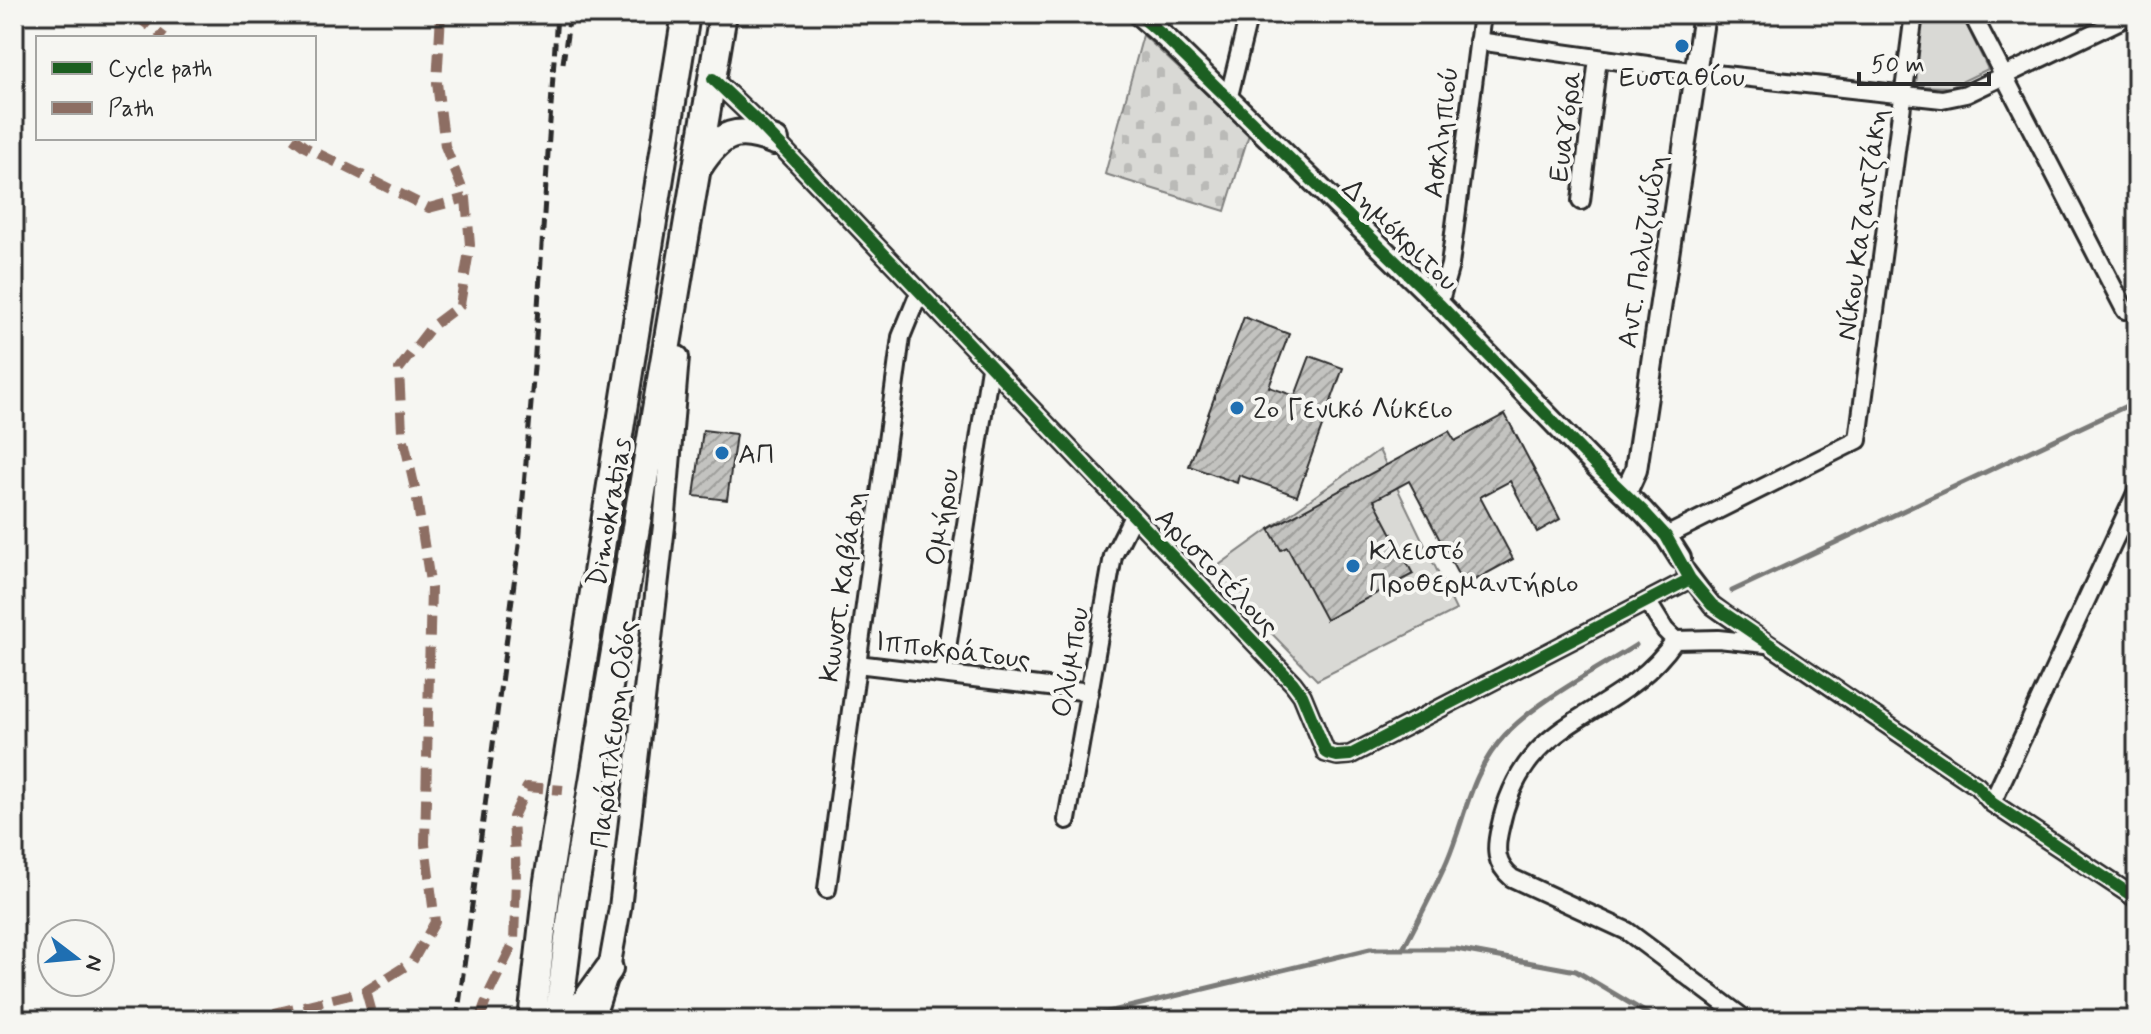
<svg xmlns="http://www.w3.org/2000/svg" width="2151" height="1034" viewBox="0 0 2151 1034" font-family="Mynerve,sans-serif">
  <defs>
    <pattern id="cemetery-stones" width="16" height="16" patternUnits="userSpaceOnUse" patternTransform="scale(2)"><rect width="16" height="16" fill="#d9d9d5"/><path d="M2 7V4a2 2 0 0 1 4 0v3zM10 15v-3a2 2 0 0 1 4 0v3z" fill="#babab7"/></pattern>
    <pattern id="building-hatch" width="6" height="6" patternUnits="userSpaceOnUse" patternTransform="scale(2)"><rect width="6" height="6" fill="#c3c3c0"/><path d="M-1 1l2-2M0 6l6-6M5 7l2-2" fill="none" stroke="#9f9f9c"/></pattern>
  </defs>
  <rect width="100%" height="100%" fill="#f6f6f2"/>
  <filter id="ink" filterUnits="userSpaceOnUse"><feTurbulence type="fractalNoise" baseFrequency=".0125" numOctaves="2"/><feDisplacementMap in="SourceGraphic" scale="16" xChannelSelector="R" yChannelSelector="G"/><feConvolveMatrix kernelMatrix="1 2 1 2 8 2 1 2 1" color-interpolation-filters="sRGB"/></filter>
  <g filter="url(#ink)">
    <path fill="url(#cemetery-stones)" stroke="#828280" stroke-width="2" d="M 1143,35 L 1249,134 L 1225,211 L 1105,174 Z"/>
    <path fill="#d9d9d5" stroke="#828280" stroke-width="2" d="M 1922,14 L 1961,14 L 1988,69 L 1951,87 L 1916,86 Z
      M 1379,450 L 1456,610 L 1317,680 L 1211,571 Z"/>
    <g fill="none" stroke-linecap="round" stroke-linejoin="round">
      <path stroke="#7a7a78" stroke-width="5" d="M 1732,591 L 2137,401
        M 1403,949 C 1418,920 1434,891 1447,861 C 1466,816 1470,773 1505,735 C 1535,702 1598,669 1636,645
        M 1075,1020 L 1370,949 L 1456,949 L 1576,971 L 1658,1020"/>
    </g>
    <path fill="url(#building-hatch)" stroke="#2b2b2b" stroke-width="2" d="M 1244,317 L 1289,334 L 1269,387 L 1295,396 L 1310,356 L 1343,368 L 1297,496 L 1239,475 L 1237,483 L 1189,466 Z
      M 1505,414 L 1560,519 L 1537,532 L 1510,481 L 1480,497 L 1513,559 L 1464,586 L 1409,481 L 1374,500 L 1413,574 L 1326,620 L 1287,547 L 1281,550 L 1269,529 L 1449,431 L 1455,441 Z
      M 703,430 L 736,434 L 727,500 L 694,496 Z"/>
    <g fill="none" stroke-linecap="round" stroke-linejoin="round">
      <defs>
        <path id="minor" d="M 1972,14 L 2125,310
          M 1478,41 L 1697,72 L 1942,99 L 1966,94 L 2133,14
          M 713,79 L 758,122 L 1293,683 L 1302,695 L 1326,753 L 1337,756 L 1350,755 L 1690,579
          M 1228,100 L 1249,14
          M 1581,201 L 1598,58
          M 1439,304 L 1450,265 L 1482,14
          M 1666,536 L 1858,440 L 1914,14
          M 1686,571 L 1712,605 L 1723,613 L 1977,786 L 1992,803 L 2137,899
          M 1647,601 L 1665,630 L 1675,640 L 1718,639 L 1766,644
          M 1675,640 C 1618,723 1524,710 1500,828 C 1495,849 1495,864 1512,878 L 1627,931 L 1746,1020
          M 857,664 L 1090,692
          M 943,674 L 990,368
          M 1992,803 L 2137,491
          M 1067,820 L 1113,556 L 1133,516
          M 827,889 L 901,337 L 919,293"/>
        <path id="tertiary" d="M 1138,14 L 1167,39 L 1439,304 L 1596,466 L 1643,511 L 1666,536 L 1680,558
          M 1625,494 L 1636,470 L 1704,14
          M 593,1020 L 609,969 L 620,908 L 664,526 L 678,357"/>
        <path id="trunk" d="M 699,166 C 721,132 737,126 775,141
          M 532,1020 L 547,887 L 686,14
          M 558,1020 L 573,899 L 723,14
          M 572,1020 L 609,969"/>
      </defs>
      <use href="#minor" stroke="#2b2b2b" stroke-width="22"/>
      <use href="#tertiary" stroke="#2b2b2b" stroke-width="26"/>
      <use href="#trunk" stroke="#2b2b2b" stroke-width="32"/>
      <use href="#minor" stroke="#f6f6f2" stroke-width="16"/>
      <use href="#tertiary" stroke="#f6f6f2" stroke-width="20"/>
      <use href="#trunk" stroke="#f6f6f2" stroke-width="26"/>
      <path stroke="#2b2b2b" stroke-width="5" stroke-dasharray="12 6" stroke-linecap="butt" d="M 563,63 L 570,14
        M 457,1020 L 519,545 L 534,368 L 557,14"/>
      <path stroke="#8d6e63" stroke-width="10" stroke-dasharray="20 10" stroke-linecap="butt" d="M 134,14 L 165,38
        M 293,138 L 305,147 L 429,208 L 466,198
        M 366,991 L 374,1020
        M 14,1011 L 50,1020
        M 245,1020 L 366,991 L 412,962 L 435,922 L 425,844 L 431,588 L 416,493 L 402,432 L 399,369 L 432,326 L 460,305 L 470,245 L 466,198 L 445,146 L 437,83 L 441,14
        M 479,1020 L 489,993 L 514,942 L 516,878 L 513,817 L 527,787 L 563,790"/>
      <defs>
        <path id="cycleway" d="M 1138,14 L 1167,39 L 1439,304 L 1596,466 L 1643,511 L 1666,536 L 1690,579 L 1712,605 L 1977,786 L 1992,803 L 2137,899
          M 713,79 L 758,122 L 1293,683 L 1302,695 L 1326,753 L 1337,756 L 1350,755 L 1690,579"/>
      </defs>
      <use href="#cycleway" stroke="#f6f6f2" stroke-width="17"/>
      <use href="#cycleway" stroke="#1b5e20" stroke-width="12"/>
    </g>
  </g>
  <g fill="#1f6fb2" stroke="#f6f6f2" stroke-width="3">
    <circle cx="1682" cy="46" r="8"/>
    <circle cx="1237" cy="408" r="8"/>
    <circle cx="722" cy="453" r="8"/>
    <circle cx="1353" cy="566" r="8"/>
  </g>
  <g text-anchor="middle" stroke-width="8" stroke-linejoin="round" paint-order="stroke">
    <g font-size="28" fill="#2b2b2b" stroke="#f6f6f2" text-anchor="start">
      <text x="1682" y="86" text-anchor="middle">Ευσταθίου</text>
      <text x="1253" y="418">2ο Γενικό Λύκειο</text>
      <text x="738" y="463">ΑΠ</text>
      <text x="1369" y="560">Κλειστό<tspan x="1369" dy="32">Προθερμαντήριο</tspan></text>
    </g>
    <g font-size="28" fill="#2b2b2b" stroke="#f6f6f2">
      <text transform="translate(1564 126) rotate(-83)" y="10">Ευαγόρα</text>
      <text transform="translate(1440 132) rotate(-83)" y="10">Ασκληπιού</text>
      <text transform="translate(1861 224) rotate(-82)" y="10">Νίκου Καζαντζάκη</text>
      <text transform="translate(1401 234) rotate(44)" y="10">Δημόκριτου</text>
      <text transform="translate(1641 251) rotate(-81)" y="10">Αντ. Πολυζωίδη</text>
      <text transform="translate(608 512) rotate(-80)" y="10">Dimokratias</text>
      <text transform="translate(941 517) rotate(-81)" y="10">Ομήρου</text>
      <text transform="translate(1218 571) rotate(46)" y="10">Αριστοτέλους</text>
      <text transform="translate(841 586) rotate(-82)" y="10">Κωνστ. Καβάφη</text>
      <text transform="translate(953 649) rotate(7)" y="10">Ιπποκράτους</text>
      <text transform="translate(1069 662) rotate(-80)" y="10">Ολύμπου</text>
      <text transform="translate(612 734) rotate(-83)" y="10">Παράπλευρη Οδός</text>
    </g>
  </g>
  <rect width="2151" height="1034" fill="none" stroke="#f6f6f2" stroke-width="48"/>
  <rect x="24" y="24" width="2103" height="986" fill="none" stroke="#2b2b2b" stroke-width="3" filter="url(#ink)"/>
  <rect x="36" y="36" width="280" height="104" fill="#f6f6f2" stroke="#a5a5a2" stroke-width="2"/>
  <rect x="52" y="62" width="40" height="12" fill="#1b5e20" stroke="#a5a5a2" stroke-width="2"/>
  <text x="108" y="76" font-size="24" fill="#2b2b2b">Cycle path</text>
  <rect x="52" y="102" width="40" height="12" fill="#8d6e63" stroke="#a5a5a2" stroke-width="2"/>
  <text x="108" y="116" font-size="24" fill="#2b2b2b">Path</text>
  <g transform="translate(76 958) rotate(106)"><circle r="38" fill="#f6f6f2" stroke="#a5a5a2" stroke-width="2"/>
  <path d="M0-6L14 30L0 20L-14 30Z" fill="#1f6fb2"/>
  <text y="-12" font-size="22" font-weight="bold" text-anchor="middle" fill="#2b2b2b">N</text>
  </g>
  <path d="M1859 72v12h130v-12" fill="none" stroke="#2b2b2b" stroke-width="4"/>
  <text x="1871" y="72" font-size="24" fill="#2b2b2b" stroke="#f6f6f2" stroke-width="6" paint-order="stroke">50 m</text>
</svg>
